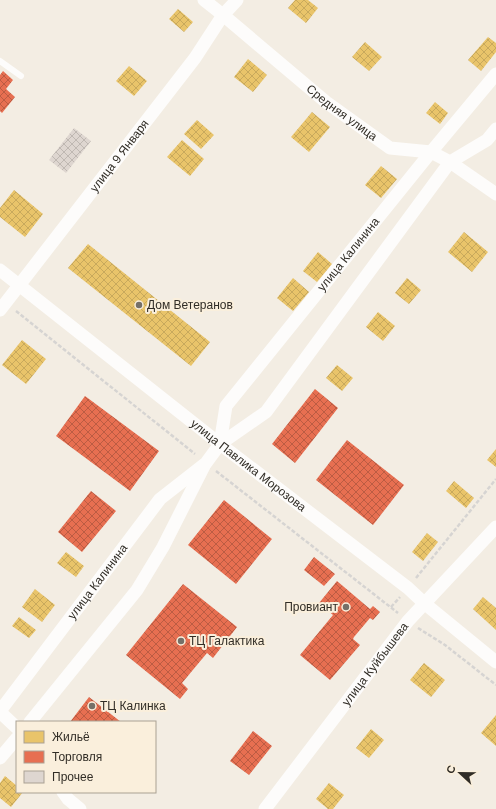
<svg xmlns="http://www.w3.org/2000/svg" width="496" height="809" viewBox="0 0 496 809" font-family="Arial,sans-serif">
  <defs>
    <pattern id="homes-cross-hatch" width="8" height="8" patternUnits="userSpaceOnUse"><rect width="8" height="8" fill="#e9c46a"/><path d="M0 0l8 8M0 8l8-8" fill="none" stroke="#c8a95c"/></pattern>
    <pattern id="shops-cross-hatch" width="8" height="8" patternUnits="userSpaceOnUse"><rect width="8" height="8" fill="#e76f51"/><path d="M0 0l8 8M0 8l8-8" fill="none" stroke="#bc5c43"/></pattern>
    <pattern id="building-cross-hatch" width="8" height="8" patternUnits="userSpaceOnUse"><rect width="8" height="8" fill="#ded6d0"/><path d="M0 0l8 8M0 8l8-8" fill="none" stroke="#bfb8b2"/></pattern>
  </defs>
  <rect width="100%" height="100%" fill="#f3ede3"/>
  <path fill="url(#homes-cross-hatch)" d="M 295,0 L 308,0 L 318,8 L 306,23 L 288,8 Z
    M 178,9 L 193,22 L 184,32 L 169,19 Z
    M 488,37 L 496,43 L 496,52 L 481,71 L 468,60 Z
    M 365,42 L 382,57 L 369,71 L 352,57 Z
    M 248,59 L 267,75 L 253,92 L 234,77 Z
    M 129,66 L 147,81 L 134,96 L 116,81 Z
    M 435,102 L 448,113 L 440,124 L 426,113 Z
    M 312,112 L 330,127 L 309,152 L 291,137 Z
    M 197,120 L 214,135 L 201,149 L 184,134 Z
    M 182,140 L 204,159 L 190,176 L 167,157 Z
    M 381,166 L 397,179 L 381,198 L 365,185 Z
    M 14,190 L 43,214 L 25,237 L 0,217 L 0,208 Z
    M 464,232 L 488,252 L 472,272 L 448,252 Z
    M 88,244 L 210,342 L 191,366 L 68,268 Z
    M 318,252 L 332,264 L 317,282 L 303,271 Z
    M 293,278 L 309,292 L 293,311 L 277,298 Z
    M 407,278 L 421,290 L 409,304 L 395,293 Z
    M 378,312 L 395,326 L 383,341 L 366,327 Z
    M 22,340 L 46,359 L 26,384 L 2,365 Z
    M 337,365 L 353,378 L 342,391 L 326,378 Z
    M 496,449 L 496,467 L 487,460 Z
    M 454,481 L 474,498 L 466,508 L 446,491 Z
    M 427,533 L 438,542 L 423,561 L 412,552 Z
    M 66,552 L 84,566 L 76,577 L 57,563 Z
    M 35,589 L 55,605 L 42,622 L 22,607 Z
    M 483,597 L 496,608 L 496,630 L 473,609 Z
    M 19,617 L 36,630 L 29,638 L 12,626 Z
    M 424,663 L 445,680 L 431,697 L 410,680 Z
    M 496,715 L 496,746 L 481,733 Z
    M 371,729 L 384,740 L 369,758 L 356,748 Z
    M 5,776 L 17,786 L 17,792 L 23,792 L 11,807 L 0,798 L 0,783 Z
    M 329,783 L 344,795 L 333,809 L 328,809 L 316,799 Z"/>
  <path fill="url(#shops-cross-hatch)" d="M 3,71 L 13,80 L 6,89 L 15,97 L 2,113 L 0,111 L 0,75 Z
    M 315,389 L 338,408 L 295,463 L 272,444 Z
    M 85,396 L 159,451 L 130,491 L 56,436 Z
    M 347,440 L 404,485 L 373,525 L 316,480 Z
    M 91,491 L 116,511 L 82,552 L 58,532 Z
    M 224,500 L 272,539 L 236,584 L 188,545 Z
    M 314,557 L 335,574 L 324,586 L 304,570 Z
    M 337,581 L 370,609 L 373,606 L 380,612 L 373,620 L 370,618 L 354,637 L 353,639 L 360,645 L 330,680 L 300,655 L 333,615 L 319,603 Z
    M 183,584 L 237,627 L 213,658 L 207,653 L 182,683 L 188,689 L 180,699 L 126,655 Z
    M 89,697 L 121,722 L 70,722 Z
    M 253,731 L 272,746 L 249,775 L 230,761 Z"/>
  <path fill="url(#building-cross-hatch)" d="M 74,128 L 91,141 L 66,173 L 49,160 Z"/>
  <g fill="none" stroke-linecap="round" stroke-linejoin="round">
    <path stroke="#d6d4d2" stroke-width="2.5" stroke-dasharray="4 2" stroke-linecap="butt" d="M 16,311 L 195,454
      M 216,471 L 398,613
      M 416,578 L 496,479
      M 391,607 L 400,597
      M 418,628 L 445,645 L 496,685"/>
    <path stroke="#fdfcfb" stroke-width="6" d="M 0,61 L 21,76"/>
    <g stroke="#fdfcfb" stroke-width="13">
      <path id="s1" d="M 204,0 L 223,15 L 326,102 L 390,148 L 431,152 L 450,162 L 496,194"/>
      <path id="s2" d="M 0,270 L 220,444 L 408,588 L 424,603 L 496,662"/>
      <path id="s3" d="M 0,310 L 195,58 L 223,15 L 237,0"/>
      <path d="M 220,444 L 266,412 L 450,162 L 487,140 L 496,129"/>
      <path id="s4" d="M 0,711 L 160,499 L 206,463 L 220,444 L 226,406 L 431,152 L 496,74"/>
      <path d="M 0,712 L 17,728"/>
      <path d="M 30,722 L 137,590 L 163,547 L 204,466"/>
      <path d="M 0,758 L 17,738"/>
      <path d="M 63,792 L 68,799 L 80,809"/>
      <path id="s5" d="M 265,809 L 408,621 L 496,527"/>
    </g>
  </g>
  <g fill="#757068" stroke="#faefdc" stroke-width="1.5">
    <circle cx="139" cy="305" r="4"/>
    <circle cx="346" cy="607" r="4"/>
    <circle cx="181" cy="641" r="4"/>
    <circle cx="92" cy="706" r="4"/>
  </g>
  <g text-anchor="middle" stroke-width="4" stroke-linejoin="round" paint-order="stroke">
    <g font-size="12" fill="#312d26" stroke="#faefdc">
      <text dy="4" stroke="none"><textPath href="#s1" startOffset="178">Средняя улица</textPath></text>
      <text dy="4" stroke="none"><textPath href="#s3" startOffset="195">улица 9 Января</textPath></text>
      <text dy="4" stroke="none"><textPath href="#s4" startOffset="581">улица Калинина</textPath></text>
      <text dy="4" stroke="none"><textPath href="#s2" startOffset="316">улица Павлика Морозова</textPath></text>
      <text dy="4" stroke="none"><textPath href="#s4" startOffset="162">улица Калинина</textPath></text>
      <text dy="4" stroke="none"><textPath href="#s5" startOffset="182">улица Куйбышева</textPath></text>
    </g>
    <g font-size="12" fill="#312d26" stroke="#faefdc" text-anchor="start">
      <text x="147" y="309">Дом Ветеранов</text>
      <text x="338" y="611" text-anchor="end">Провиант</text>
      <text x="189" y="645">ТЦ Галактика</text>
      <text x="100" y="710">ТЦ Калинка</text>
    </g>
  </g>
  <rect x="16" y="721" width="140" height="72" fill="#faefdc" stroke="#aaa193"/>
  <rect x="24" y="731" width="20" height="12" fill="#e9c46a" stroke="#aaa193"/>
  <text x="52" y="741" font-size="12" fill="#312d26">Жильё</text>
  <rect x="24" y="751" width="20" height="12" fill="#e76f51" stroke="#aaa193"/>
  <text x="52" y="761" font-size="12" fill="#312d26">Торговля</text>
  <rect x="24" y="771" width="20" height="12" fill="#ded6d0" stroke="#aaa193"/>
  <text x="52" y="781" font-size="12" fill="#312d26">Прочее</text>
  <g transform="translate(460 773) rotate(292)" stroke="#faefdc" stroke-width="3" paint-order="stroke">
  <path d="M0-3L7 15L0 10L-7 15Z" fill="#312d26"/>
  <text y="-6" font-size="11" font-weight="bold" text-anchor="middle" fill="#312d26">С</text>
  </g>
</svg>
